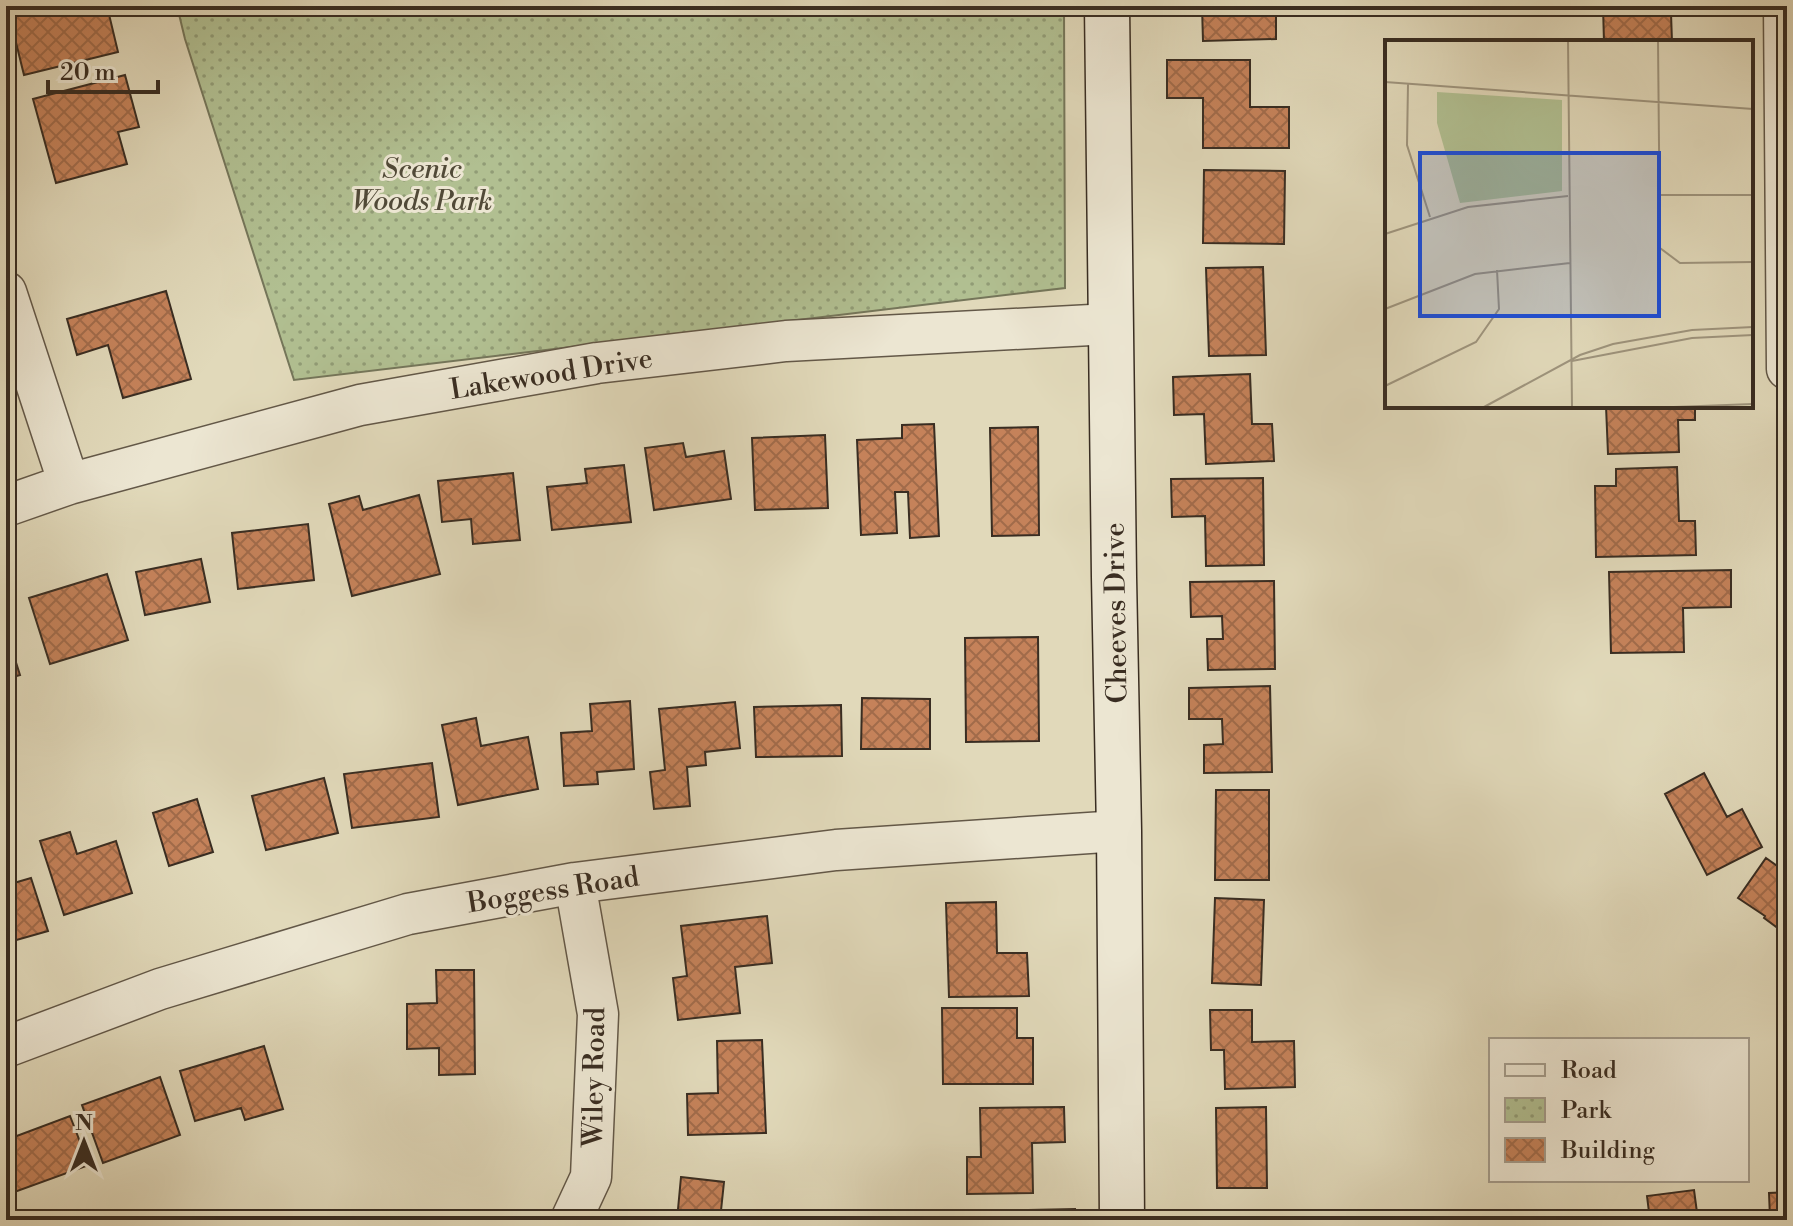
<svg xmlns="http://www.w3.org/2000/svg" width="1793" height="1226" viewBox="0 0 1793 1226" font-family="'Libre Bodoni',serif">
  <defs>
    <pattern id="park-dots" width="8" height="8" patternUnits="userSpaceOnUse" patternTransform="scale(2)"><rect width="8" height="8" fill="#b1bf91"/><path d="M2 2h.1M6 6h.1" fill="none" stroke="#919c76" stroke-width="1.8" stroke-linecap="round"/></pattern>
    <pattern id="building-cross-hatch" width="8" height="8" patternUnits="userSpaceOnUse" patternTransform="scale(2)"><rect width="8" height="8" fill="#c5825a"/><path d="M0 0l8 8M0 8l8-8" fill="none" stroke="#a16b4a"/></pattern>
  </defs>
  <rect width="100%" height="100%" fill="#e1d9ba"/>
  <filter id="stains"><feTurbulence type="fractalNoise" baseFrequency=".0025" numOctaves="4"/><feColorMatrix values="0 0 0 0 .2 0 0 0 0 .09 0 0 0 0 .02 0 0 0 .5 -.17"/></filter>
  <radialGradient id="worn" r=".72"><stop offset=".6" stop-color="#630" stop-opacity="0"/><stop offset="1" stop-color="#630" stop-opacity=".3"/></radialGradient>
  <path fill="url(#park-dots)" stroke="#75765a" stroke-width="2" d="M 177,6 L 1064,6 L 1065,288 L 294,380 L 185,39 Z"/>
  <path fill="url(#building-cross-hatch)" stroke="#392d22" stroke-width="2" d="M 7,6 L 107,6 L 118,52 L 24,75 Z
    M 1202,6 L 1276,6 L 1276,39 L 1203,41 Z
    M 1603,6 L 1690,6 L 1690,12 L 1671,13 L 1672,42 L 1604,42 Z
    M 1167,60 L 1250,60 L 1250,107 L 1289,107 L 1289,148 L 1203,148 L 1203,98 L 1167,98 Z
    M 125,75 L 139,127 L 118,132 L 127,164 L 56,183 L 33,99 Z
    M 1204,170 L 1285,171 L 1284,244 L 1203,243 Z
    M 1263,267 L 1266,355 L 1209,356 L 1206,268 Z
    M 166,291 L 191,379 L 123,398 L 108,345 L 77,355 L 67,319 Z
    M 1250,374 L 1252,424 L 1272,424 L 1274,461 L 1206,464 L 1204,414 L 1174,415 L 1173,377 Z
    M 1606,406 L 1695,406 L 1695,420 L 1678,420 L 1679,452 L 1608,454 Z
    M 934,424 L 939,536 L 910,538 L 908,492 L 895,492 L 897,533 L 861,535 L 857,440 L 902,438 L 902,425 Z
    M 1038,427 L 1039,535 L 992,536 L 990,428 Z
    M 825,435 L 828,508 L 755,510 L 752,438 Z
    M 683,443 L 686,457 L 724,451 L 731,499 L 654,510 L 645,448 Z
    M 624,465 L 631,522 L 552,530 L 547,487 L 587,483 L 585,469 Z
    M 1677,467 L 1679,521 L 1695,521 L 1696,555 L 1596,557 L 1595,486 L 1616,486 L 1616,469 Z
    M 513,473 L 520,540 L 473,544 L 471,519 L 442,522 L 438,481 Z
    M 1263,478 L 1264,565 L 1206,566 L 1205,516 L 1172,517 L 1171,479 Z
    M 419,495 L 440,574 L 352,596 L 329,504 L 359,496 L 363,510 Z
    M 308,524 L 314,580 L 238,589 L 232,533 Z
    M 201,559 L 210,602 L 145,615 L 136,572 Z
    M 1731,570 L 1731,607 L 1683,608 L 1684,652 L 1611,653 L 1609,572 Z
    M 107,574 L 128,640 L 50,664 L 29,598 Z
    M 1274,581 L 1275,669 L 1208,670 L 1207,639 L 1223,639 L 1222,616 L 1191,617 L 1190,582 Z
    M 6,631 L 20,675 L 6,679 Z
    M 1038,637 L 1039,741 L 966,742 L 965,638 Z
    M 1270,686 L 1272,772 L 1204,773 L 1204,745 L 1223,744 L 1222,719 L 1189,719 L 1189,688 Z
    M 862,698 L 930,699 L 930,749 L 861,749 Z
    M 630,701 L 634,769 L 597,772 L 598,784 L 564,786 L 561,733 L 592,731 L 590,704 Z
    M 735,702 L 740,748 L 705,752 L 706,765 L 687,767 L 690,806 L 654,809 L 650,772 L 665,770 L 659,709 Z
    M 841,705 L 842,756 L 756,757 L 754,707 Z
    M 476,718 L 481,746 L 528,737 L 538,789 L 458,805 L 442,725 Z
    M 432,763 L 439,817 L 352,828 L 344,774 Z
    M 1704,773 L 1727,817 L 1742,809 L 1762,847 L 1707,875 L 1665,794 Z
    M 324,778 L 338,833 L 266,850 L 252,796 Z
    M 1216,790 L 1269,790 L 1269,880 L 1215,880 Z
    M 197,799 L 213,852 L 169,866 L 153,813 Z
    M 70,832 L 77,854 L 116,841 L 132,893 L 64,915 L 40,841 Z
    M 1766,858 L 1787,873 L 1787,935 L 1764,918 L 1765,916 L 1738,898 Z
    M 31,878 L 48,931 L 6,943 L 6,882 L 7,885 Z
    M 1215,898 L 1264,900 L 1261,985 L 1212,983 Z
    M 996,902 L 997,953 L 1027,953 L 1029,996 L 949,997 L 946,903 Z
    M 767,916 L 772,963 L 735,967 L 740,1013 L 678,1020 L 673,978 L 687,976 L 681,926 Z
    M 436,970 L 474,970 L 475,1074 L 439,1075 L 439,1048 L 407,1049 L 407,1004 L 437,1003 Z
    M 942,1008 L 1017,1008 L 1017,1038 L 1033,1038 L 1033,1084 L 943,1084 Z
    M 1210,1010 L 1252,1010 L 1252,1042 L 1294,1041 L 1295,1087 L 1225,1089 L 1224,1050 L 1211,1050 Z
    M 762,1040 L 766,1133 L 688,1135 L 687,1094 L 718,1093 L 717,1041 Z
    M 264,1046 L 283,1109 L 245,1120 L 241,1108 L 195,1121 L 180,1071 Z
    M 160,1077 L 180,1135 L 103,1163 L 82,1105 Z
    M 1064,1107 L 1065,1142 L 1032,1143 L 1033,1193 L 967,1194 L 967,1157 L 981,1157 L 980,1108 Z
    M 1266,1107 L 1267,1188 L 1217,1188 L 1216,1108 Z
    M 70,1116 L 89,1165 L 9,1194 L 6,1186 L 6,1140 Z
    M 681,1177 L 724,1182 L 720,1220 L 677,1220 Z
    M 1694,1190 L 1698,1220 L 1650,1220 L 1647,1196 Z
    M 1787,1192 L 1787,1220 L 1754,1220 L 1754,1218 L 1770,1218 L 1769,1193 Z
    M 1075,1209 L 1075,1220 L 978,1220 L 978,1211 Z
    M 1200,1210 L 1276,1210 L 1276,1220 L 1200,1220 Z"/>
  <g fill="none" stroke-linecap="round" stroke-linejoin="round">
    <defs>
      <path id="street" d="M 1784,6 L 1787,369
        M 6,292 L 69,484
        M 6,506 L 69,484 L 360,405 L 597,363 L 786,341 L 1110,324
        M 6,1047 L 160,989 L 408,914 L 575,883 L 836,850 L 1119,831
        M 571,1220 L 591,1177 L 598,1014 L 575,883"/>
      <path id="secondary" d="M 1107,6 L 1114,577 L 1119,831 L 1122,1220"/>
    </defs>
    <use href="#street" stroke="#635848" stroke-width="43"/>
    <use href="#secondary" stroke="#392d22" stroke-width="47"/>
    <use href="#street" stroke="#ece6d2" stroke-width="40"/>
    <use href="#secondary" stroke="#ece6d2" stroke-width="44"/>
  </g>
  <g text-anchor="middle" stroke-width="6" stroke-linejoin="round" paint-order="stroke">
    <g font-size="28" font-style="italic" fill="#514a38" stroke="#ece6d2">
      <text x="422" y="178">Scenic<tspan x="422" dy="32">Woods Park</tspan></text>
    </g>
    <g font-size="28" fill="#392d22" stroke="#ece6d2">
      <text transform="translate(551 373) rotate(-9)" y="10">Lakewood Drive</text>
      <text transform="translate(1115 613) rotate(-91)" y="10">Cheeves Drive</text>
      <text transform="translate(553 889) rotate(-9)" y="10">Boggess Road</text>
      <text transform="translate(593 1077) rotate(-89)" y="10">Wiley Road</text>
    </g>
  </g>
  <g transform="translate(1385 40)">
    <rect width="368" height="368" fill="#e1d9ba"/>
    <path d="M 52,52 L 177,60 L 177,151 L 75,163 L 52,83 Z" fill="#b1bf91"/>
    <path fill="none" stroke="#9e947d" stroke-width="2" d="M 183,1 L 187,367M 273,1 L 275,208 L 295,223 L 368,222M 0,42 L 368,69M 23,44 L 22,105 L 45,177M 273,155 L 368,155M 0,194 L 83,167 L 183,156M 0,269 L 90,234 L 185,223M 187,321 L 307,298 L 368,295M 0,346 L 91,302 L 114,269 L 112,230M 99,367 L 195,315 L 228,304 L 307,290 L 368,287M 289,367 L 368,364"/>
    <path fill="#1d4ed8" fill-opacity="0.15" stroke="#1d4ed8" stroke-width="4" d="M 35,113 L 274,113 L 274,276 L 35,276 Z"/>
    <rect width="368" height="368" fill="none" stroke="#392d22" stroke-width="4"/>
  </g>
  <rect width="1793" height="1226" fill="none" stroke="#e1d9ba" stroke-width="32"/>
  <rect x="8" y="8" width="1777" height="1210" fill="none" stroke="#392d22" stroke-width="4"/>
  <rect x="16" y="16" width="1761" height="1194" fill="none" stroke="#392d22" stroke-width="2"/>
  <rect x="1489" y="1038" width="260" height="144" fill="#ece6d2" stroke="#a49c8c" stroke-width="2"/>
  <rect x="1505" y="1064" width="40" height="12" fill="#ece6d2" stroke="#a49c8c" stroke-width="2"/>
  <text x="1561" y="1078" font-size="24" fill="#392d22">Road</text>
  <rect x="1505" y="1098" width="40" height="24" fill="url(#park-dots)" stroke="#a49c8c" stroke-width="2"/>
  <text x="1561" y="1118" font-size="24" fill="#392d22">Park</text>
  <rect x="1505" y="1138" width="40" height="24" fill="url(#building-cross-hatch)" stroke="#a49c8c" stroke-width="2"/>
  <text x="1561" y="1158" font-size="24" fill="#392d22">Building</text>
  <g transform="translate(84 1142)" stroke="#ece6d2" stroke-width="6" paint-order="stroke">
  <path d="M0-6L14 30L0 20L-14 30Z" fill="#392d22"/>
  <text y="-12" font-size="22" font-weight="bold" text-anchor="middle" fill="#392d22">N</text>
  </g>
  <path d="M48 80v12h110v-12" fill="none" stroke="#392d22" stroke-width="4"/>
  <text x="60" y="80" font-size="24" fill="#392d22" stroke="#ece6d2" stroke-width="6" paint-order="stroke">20 m</text>
  <rect width="100%" height="100%" filter="url(#stains)"/>
  <rect width="100%" height="100%" fill="url(#worn)"/>
</svg>
